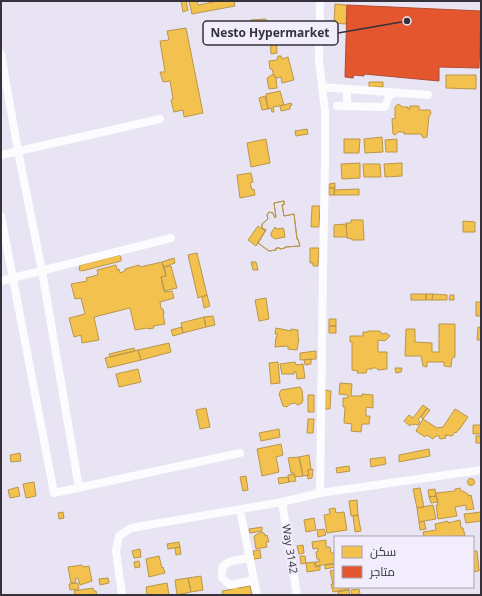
<svg xmlns="http://www.w3.org/2000/svg" width="482" height="596" viewBox="0 0 482 596" font-family="'Open Sans',Cairo,sans-serif">
  <rect width="100%" height="100%" fill="#e8e4f3"/>
  <path fill="#f2c14e" stroke="#b99649" fill-rule="evenodd" d="M 181,1 L 186,1 L 188,10 L 183,12 Z
    M 189,1 L 197,1 L 198,5 L 218,1 L 234,1 L 235,6 L 192,14 Z
    M 335,4 L 347,5 L 346,24 L 334,23 Z
    M 266,19 L 268,35 L 267,35 L 267,38 L 254,40 L 251,20 Z
    M 186,28 L 203,113 L 184,117 L 183,110 L 174,112 L 171,100 L 173,99 L 170,81 L 163,82 L 160,72 L 165,72 L 160,41 L 169,40 L 167,31 Z
    M 276,36 L 277,53 L 271,54 L 270,37 Z
    M 278,56 L 281,56 L 282,59 L 288,57 L 294,80 L 282,83 L 281,77 L 277,78 L 274,76 L 272,69 L 270,69 L 269,61 L 277,60 Z
    M 273,74 L 276,78 L 277,88 L 269,89 L 267,78 Z
    M 446,75 L 476,75 L 476,89 L 446,88 Z
    M 369,82 L 383,82 L 383,87 L 369,87 Z
    M 280,91 L 284,105 L 273,107 L 274,112 L 272,112 L 271,108 L 268,109 L 266,94 Z
    M 265,96 L 268,109 L 262,110 L 259,98 Z
    M 291,103 L 292,105 L 290,106 L 290,109 L 281,111 L 280,106 Z
    M 398,104 L 400,105 L 402,107 L 408,107 L 408,109 L 410,109 L 410,106 L 419,106 L 419,110 L 430,110 L 431,114 L 429,116 L 427,137 L 423,138 L 421,134 L 404,134 L 404,132 L 398,132 L 395,135 L 393,134 L 392,119 L 396,118 L 395,117 L 395,107 Z
    M 307,129 L 308,134 L 296,136 L 295,131 Z
    M 382,137 L 383,152 L 365,153 L 364,139 Z
    M 266,139 L 270,163 L 251,167 L 247,143 Z
    M 344,139 L 360,139 L 359,153 L 344,153 Z
    M 397,139 L 397,152 L 386,152 L 385,140 Z
    M 360,163 L 360,178 L 342,179 L 341,164 Z
    M 402,163 L 402,176 L 385,177 L 384,164 Z
    M 363,164 L 380,164 L 381,177 L 364,177 Z
    M 251,173 L 253,182 L 250,183 L 252,190 L 254,189 L 255,195 L 240,198 L 237,175 Z
    M 335,183 L 335,188 L 329,188 L 329,184 Z
    M 329,188 L 335,188 L 334,195 L 329,195 Z
    M 359,189 L 359,195 L 334,195 L 334,190 Z
    M 284,201 L 284,205 L 282,205 L 284,216 L 294,214 L 297,239 L 298,239 L 300,246 L 285,247 L 285,248 L 280,249 L 280,248 L 276,248 L 276,250 L 269,251 L 258,243 L 266,230 L 262,228 L 262,224 L 268,219 L 267,215 L 269,212 L 273,213 L 275,218 L 276,217 L 274,203 ZM 275,227 L 276,229 L 283,228 L 284,230 L 285,237 L 275,239 L 271,236 L 271,233 Z
    M 284,201 L 284,205 L 282,205 L 284,216 L 294,214 L 297,239 L 298,239 L 300,246 L 285,247 L 285,248 L 280,249 L 280,248 L 276,248 L 276,250 L 269,251 L 258,243 L 266,230 L 262,228 L 262,224 L 268,219 L 267,215 L 269,212 L 273,213 L 275,218 L 276,217 L 274,203 Z
    M 312,206 L 320,206 L 319,227 L 311,227 Z
    M 351,220 L 363,220 L 364,240 L 352,240 L 352,239 L 347,238 L 346,223 L 351,223 Z
    M 463,221 L 475,222 L 475,232 L 463,232 Z
    M 346,224 L 347,237 L 334,237 L 334,225 Z
    M 258,226 L 265,231 L 256,246 L 248,240 Z
    M 310,248 L 319,248 L 318,266 L 313,266 L 313,263 L 310,263 Z
    M 197,253 L 207,295 L 198,298 L 188,255 Z
    M 119,255 L 121,257 L 121,261 L 82,271 L 79,270 L 80,265 Z
    M 174,258 L 175,263 L 164,267 L 162,262 Z
    M 162,262 L 166,276 L 161,277 L 165,292 L 172,291 L 174,298 L 160,302 L 161,309 L 163,309 L 164,314 L 163,314 L 165,324 L 153,326 L 154,328 L 148,329 L 147,328 L 135,330 L 130,308 L 94,317 L 99,340 L 82,343 L 81,335 L 74,337 L 69,318 L 85,314 L 81,298 L 75,299 L 71,284 L 87,281 L 86,278 L 98,275 L 97,270 L 116,265 L 117,270 L 119,269 L 120,273 L 125,271 L 125,269 L 139,265 L 140,267 Z
    M 251,262 L 256,262 L 258,270 L 253,270 Z
    M 171,266 L 177,288 L 164,291 L 161,277 L 166,276 L 164,267 Z
    M 411,294 L 426,294 L 426,300 L 411,300 Z
    M 426,294 L 433,294 L 432,300 L 426,300 Z
    M 433,294 L 447,295 L 447,300 L 432,300 Z
    M 207,295 L 210,306 L 204,308 L 202,297 Z
    M 450,295 L 454,295 L 454,300 L 449,300 Z
    M 266,298 L 269,319 L 259,321 L 255,300 Z
    M 476,302 L 481,302 L 481,316 L 476,316 Z
    M 213,316 L 215,325 L 206,327 L 204,317 Z
    M 204,317 L 206,327 L 183,333 L 181,323 Z
    M 329,319 L 336,319 L 336,326 L 329,326 Z
    M 439,324 L 455,324 L 455,357 L 452,358 L 451,367 L 444,366 L 444,362 L 427,362 L 427,367 L 423,366 L 421,356 L 405,356 L 406,329 L 415,329 L 415,342 L 432,343 L 432,352 L 439,352 Z
    M 329,326 L 336,326 L 336,333 L 329,333 Z
    M 182,327 L 183,333 L 173,336 L 171,330 Z
    M 478,327 L 481,327 L 481,340 L 477,340 Z
    M 276,328 L 291,331 L 291,329 L 298,330 L 298,337 L 299,338 L 297,350 L 288,349 L 288,346 L 275,347 L 276,337 L 277,337 L 277,334 L 275,334 Z
    M 368,331 L 380,331 L 382,334 L 386,333 L 390,336 L 385,341 L 378,340 L 378,352 L 387,352 L 387,369 L 378,370 L 377,368 L 372,368 L 372,369 L 367,369 L 366,373 L 357,373 L 358,371 L 352,370 L 352,342 L 350,342 L 350,336 L 363,336 L 363,332 L 368,332 Z
    M 169,343 L 171,352 L 141,360 L 138,350 Z
    M 134,348 L 135,351 L 110,357 L 109,354 Z
    M 138,350 L 141,360 L 108,368 L 105,358 Z
    M 316,351 L 316,359 L 300,360 L 300,353 Z
    M 311,359 L 311,364 L 305,365 L 304,360 Z
    M 278,362 L 280,383 L 271,384 L 269,363 Z
    M 295,362 L 296,365 L 303,364 L 305,378 L 297,379 L 296,372 L 294,372 L 294,374 L 282,374 L 280,364 Z
    M 395,368 L 402,368 L 401,372 L 396,373 Z
    M 138,369 L 141,382 L 119,387 L 116,374 Z
    M 340,383 L 352,384 L 351,396 L 362,396 L 362,394 L 373,395 L 373,408 L 366,407 L 366,416 L 370,416 L 369,424 L 362,424 L 361,432 L 351,431 L 352,424 L 344,423 L 345,407 L 343,407 L 343,398 L 348,398 L 348,395 L 339,394 Z
    M 300,387 L 302,390 L 303,400 L 302,403 L 298,405 L 295,403 L 290,404 L 287,407 L 283,406 L 279,394 L 281,390 Z
    M 323,390 L 331,391 L 330,409 L 322,409 Z
    M 308,395 L 314,395 L 314,412 L 308,412 Z
    M 423,405 L 427,408 L 418,420 L 420,422 L 418,425 L 415,424 L 414,425 L 412,424 L 410,426 L 404,421 L 409,415 L 413,418 Z
    M 206,408 L 210,427 L 200,429 L 196,410 Z
    M 427,408 L 430,410 L 423,419 L 421,417 Z
    M 455,409 L 468,417 L 459,430 L 458,430 L 456,433 L 455,432 L 452,436 L 445,435 L 446,438 L 440,439 L 439,436 L 436,436 L 433,439 L 427,435 L 425,437 L 416,431 L 423,419 L 437,428 L 443,427 Z
    M 308,419 L 314,419 L 313,433 L 307,433 Z
    M 473,425 L 481,425 L 481,434 L 473,434 Z
    M 279,429 L 280,437 L 261,441 L 259,433 Z
    M 476,436 L 481,436 L 481,443 L 476,443 Z
    M 281,444 L 283,455 L 276,457 L 279,472 L 262,476 L 257,449 Z
    M 429,449 L 430,456 L 399,462 L 399,455 Z
    M 20,453 L 21,461 L 11,462 L 10,455 Z
    M 309,455 L 311,469 L 308,470 L 309,475 L 303,476 L 299,457 Z
    M 299,457 L 303,476 L 295,477 L 294,473 L 291,473 L 288,458 Z
    M 385,457 L 386,464 L 371,467 L 370,459 Z
    M 349,466 L 350,471 L 337,473 L 336,468 Z
    M 313,469 L 312,478 L 308,479 L 307,475 L 309,475 L 308,470 Z
    M 294,474 L 296,481 L 289,482 L 288,475 Z
    M 246,476 L 248,490 L 243,491 L 240,477 Z
    M 288,477 L 289,482 L 279,484 L 278,478 Z
    M467.5 482a3.5 3.5 0 1 1 7 0a3.5 3.5 0 1 1-7 0Z
    M 34,482 L 36,496 L 26,498 L 23,484 Z
    M 18,487 L 20,496 L 10,498 L 8,490 Z
    M 420,488 L 424,507 L 417,508 L 413,489 Z
    M 460,488 L 461,491 L 463,491 L 468,494 L 468,496 L 471,495 L 474,509 L 466,510 L 466,505 L 455,507 L 457,516 L 438,519 L 436,505 L 438,505 L 436,493 L 455,491 L 455,489 Z
    M 435,489 L 436,496 L 429,497 L 428,490 Z
    M 436,496 L 438,502 L 431,503 L 429,497 Z
    M 357,500 L 358,515 L 351,516 L 349,501 Z
    M 433,505 L 436,519 L 419,522 L 417,508 Z
    M 335,508 L 336,513 L 344,512 L 347,530 L 327,533 L 324,515 L 330,514 L 329,509 Z
    M 63,512 L 64,518 L 59,519 L 58,513 Z
    M 481,512 L 481,521 L 466,523 L 464,514 Z
    M 358,515 L 361,531 L 355,532 L 353,516 Z
    M 314,518 L 316,530 L 306,532 L 304,520 Z
    M 460,520 L 461,528 L 463,528 L 465,536 L 424,537 L 423,532 L 436,530 L 435,524 L 448,521 L 448,523 Z
    M 424,521 L 426,529 L 420,530 L 419,522 Z
    M 262,527 L 262,531 L 250,533 L 249,529 Z
    M 324,529 L 326,535 L 318,537 L 317,530 Z
    M 261,532 L 264,533 L 265,536 L 267,535 L 269,542 L 266,542 L 267,547 L 256,549 L 254,536 Z
    M 326,540 L 326,547 L 330,547 L 331,553 L 335,553 L 335,563 L 316,566 L 315,562 L 320,561 L 319,559 L 317,559 L 316,552 L 318,551 L 318,548 L 313,549 L 312,542 Z
    M 179,542 L 180,547 L 168,549 L 167,544 Z
    M 303,545 L 304,553 L 299,554 L 297,546 Z
    M 180,547 L 181,554 L 176,555 L 175,548 Z
    M 140,549 L 141,557 L 134,558 L 132,551 Z
    M 260,550 L 261,558 L 254,559 L 253,551 Z
    M 473,551 L 477,551 L 479,571 L 473,572 Z
    M 159,556 L 162,568 L 163,567 L 165,573 L 149,577 L 146,559 Z
    M 300,556 L 305,556 L 306,563 L 301,564 Z
    M 139,561 L 140,567 L 135,568 L 134,562 Z
    M 314,562 L 315,567 L 320,566 L 320,570 L 307,572 L 306,563 Z
    M 335,564 L 335,567 L 325,569 L 325,565 Z
    M 82,565 L 83,567 L 89,566 L 92,581 L 80,585 L 78,578 L 75,578 L 76,582 L 71,583 L 68,567 Z
    M 335,570 L 335,587 L 349,587 L 350,589 L 333,592 L 331,584 L 333,584 L 330,571 Z
    M 201,576 L 203,590 L 191,592 L 188,578 Z
    M 108,578 L 109,583 L 100,585 L 99,579 Z
    M 188,578 L 191,592 L 177,595 L 175,580 Z
    M 78,583 L 79,589 L 70,590 L 69,584 Z
    M 167,583 L 169,595 L 147,595 L 146,587 Z
    M 238,586 L 238,588 L 250,586 L 252,595 L 223,595 L 222,591 L 233,589 L 232,587 Z
    M 93,588 L 94,591 L 96,591 L 97,595 L 75,595 L 74,591 Z
    M 359,589 L 360,594 L 352,595 L 351,590 Z
    M 349,590 L 350,595 L 338,595 L 338,592 Z"/>
  <path fill="#e4572e" stroke="#b04c32" d="M 347,5 L 481,11 L 479,68 L 439,67 L 439,81 L 364,74 L 364,76 L 354,75 L 353,78 L 345,77 Z"/>
  <g fill="none" stroke-linecap="round" stroke-linejoin="round">
    <path stroke="#fcfbfd" stroke-width="8" d="M 320,1 L 319,61 L 325,111 L 325,161 L 323,270 L 320,493
      M 1,54 L 18,151 L 42,271 L 79,488
      M 322,87 L 428,95
      M 337,106 L 385,107 L 389,96 L 394,93
      M 347,106 L 347,89
      M 1,155 L 160,119
      M 1,216 L 54,493 L 240,453
      M 1,281 L 171,238
      M 282,502 L 297,595
      M 240,510 L 257,595
      M 250,558 C 235,561 219,559 222,578 L 230,585 L 254,580
      M 122,595 L 116,551 L 119,536 L 131,528 L 282,502 L 320,493 L 481,470"/>
  </g>
  <g text-anchor="middle" stroke-width="4" stroke-linejoin="round" paint-order="stroke">
    <g font-size="11" fill="#35323c" stroke="#f1edfd">
      <text transform="translate(290 549) rotate(81)" y="4">Way 3142</text>
    </g>
  </g>
  <path fill="none" stroke="#35323c" stroke-width="1.5" d="M407 21L338 33"/>
  <circle fill="#35323c" stroke="#f1edfd" stroke-width="1.5" cx="407" cy="21" r="4"/>
  <rect fill="#f1edfd" stroke="#35323c" stroke-width="1.5" x="203" y="21" width="135" height="24" rx="4"/>
  <g font-size="12" text-anchor="middle" font-weight="bold" fill="#35323c">
    <text x="270" y="37">Nesto Hypermarket</text>
  </g>
  <rect width="482" height="596" fill="none" stroke="#35323c" stroke-width="4"/>
  <rect x="334" y="536" width="140" height="52" fill="#f1edfd" stroke="#a6a2b0"/>
  <rect x="342" y="546" width="20" height="12" fill="#f2c14e" stroke="#a6a2b0"/>
  <text x="370" y="556" font-size="12" fill="#35323c">سكن</text>
  <rect x="342" y="566" width="20" height="12" fill="#e4572e" stroke="#a6a2b0"/>
  <text x="370" y="576" font-size="12" fill="#35323c">متاجر</text>
</svg>
